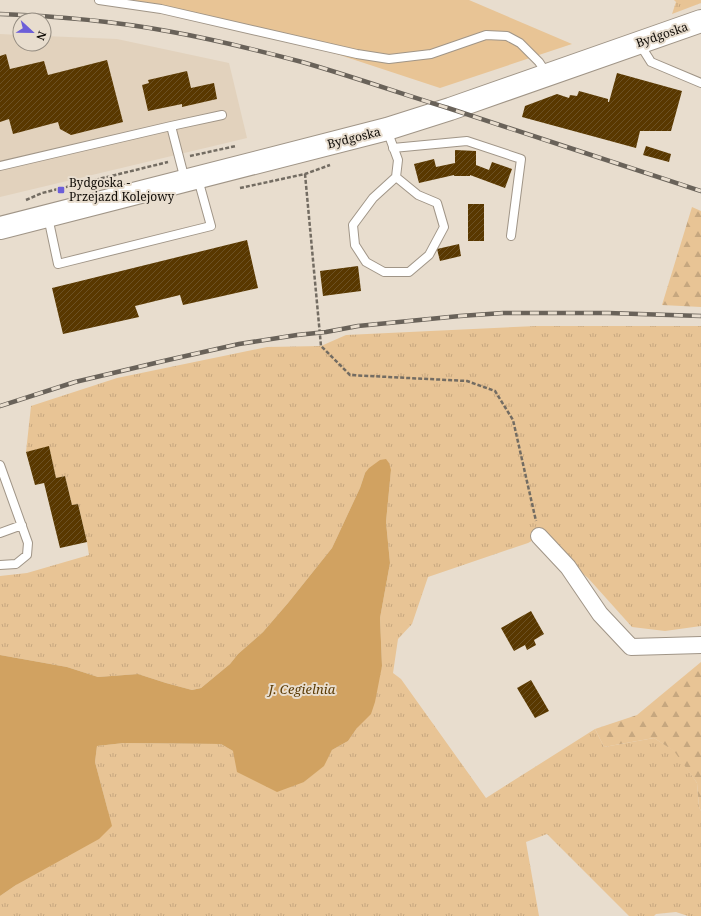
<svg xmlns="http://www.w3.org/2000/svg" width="701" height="916" viewBox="0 0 701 916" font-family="'Noto Serif',serif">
  <defs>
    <pattern id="grass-tufts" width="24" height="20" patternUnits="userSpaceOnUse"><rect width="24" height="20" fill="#e8c495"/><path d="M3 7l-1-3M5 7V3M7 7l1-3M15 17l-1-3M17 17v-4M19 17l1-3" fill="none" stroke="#c6a77f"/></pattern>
    <pattern id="forest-firs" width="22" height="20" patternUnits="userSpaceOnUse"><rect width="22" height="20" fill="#e8c495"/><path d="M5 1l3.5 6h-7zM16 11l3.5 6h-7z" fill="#c6a77f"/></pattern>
    <pattern id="building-hatch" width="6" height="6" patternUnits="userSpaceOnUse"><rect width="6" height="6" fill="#593800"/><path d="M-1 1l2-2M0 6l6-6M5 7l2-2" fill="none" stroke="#6c5124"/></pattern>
  </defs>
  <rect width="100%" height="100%" fill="#e8ddce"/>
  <path fill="#e2d2bd" d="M 0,34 L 20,35 L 20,44 L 44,44 L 44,36 L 117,39 L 229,63 L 247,138 L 0,197 Z"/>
  <path fill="url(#grass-tufts)" d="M 674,0 L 701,0 L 701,3 L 672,14 L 676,2 Z
    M 536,326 L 701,326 L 701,626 L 665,631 L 632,627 L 588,578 L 539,537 L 528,543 L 428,577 L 412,624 L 398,639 L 393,673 L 401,679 L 486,798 L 595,729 L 604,747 L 654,738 L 675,751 L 697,783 L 699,807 L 701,811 L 701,916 L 688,916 L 676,912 L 656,914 L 654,916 L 629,916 L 547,834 L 526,842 L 539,916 L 0,916 L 0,896 L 16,885 L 108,811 L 95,762 L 97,746 L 124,743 L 221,744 L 233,751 L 304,782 L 323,766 L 332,750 L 348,741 L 357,728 L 382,666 L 380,618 L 390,563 L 386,522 L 391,470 L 365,473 L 360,488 L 332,548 L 288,603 L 263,632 L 238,654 L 230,664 L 201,688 L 192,690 L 166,683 L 138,674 L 98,677 L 67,667 L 0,655 L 0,576 L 27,573 L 89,555 L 87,542 L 78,504 L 72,505 L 65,476 L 56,478 L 49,447 L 26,452 L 31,406 L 117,378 L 267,347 L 321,346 L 346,335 Z"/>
  <path fill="url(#forest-firs)" d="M 692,207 L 701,211 L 701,307 L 662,305 Z
    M 701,662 L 701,811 L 699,807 L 697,783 L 674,751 L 654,738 L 604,747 L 595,729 L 637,715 Z"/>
  <path fill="#e8c495" d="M 132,0 L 469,0 L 572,44 L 440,88 L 249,25 Z"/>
  <path fill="#d1a261" d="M 386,459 L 389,463 L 391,470 L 386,522 L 390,563 L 380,618 L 382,666 L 375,702 L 371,714 L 357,728 L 348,741 L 332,750 L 324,766 L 304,782 L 277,792 L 237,772 L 233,751 L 221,744 L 124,743 L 97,746 L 95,762 L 112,826 L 99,839 L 16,885 L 0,896 L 0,655 L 67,667 L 98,677 L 138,674 L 166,683 L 192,690 L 201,688 L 230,664 L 238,654 L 263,632 L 288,603 L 332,548 L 360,488 L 365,473 L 369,468 L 380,460 Z"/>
  <path fill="url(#building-hatch)" d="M 6,54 L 10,69 L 44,61 L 48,75 L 107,60 L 123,122 L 71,135 L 60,129 L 58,122 L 13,134 L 9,119 L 0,122 L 0,56 Z
    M 187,71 L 191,88 L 214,83 L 217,99 L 182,107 L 182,104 L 148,111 L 142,85 L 149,83 L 148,80 Z
    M 617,73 L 682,91 L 671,131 L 640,131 L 636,148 L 522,117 L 525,106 L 557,94 L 569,98 L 570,95 L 577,96 L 579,91 L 608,99 L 608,102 L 609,102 Z
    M 646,146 L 671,154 L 669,162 L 643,155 Z
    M 455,150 L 476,151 L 476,165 L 489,170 L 492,162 L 512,169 L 505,188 L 470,175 L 470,176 L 454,176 L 454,175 L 419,183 L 414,164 L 434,159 L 436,167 L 455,163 Z
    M 468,204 L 484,204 L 484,241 L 468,241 Z
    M 247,240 L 258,288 L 183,305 L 180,295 L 135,306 L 139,317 L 63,334 L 52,288 Z
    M 459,244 L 461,256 L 440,261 L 437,249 Z
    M 358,266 L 361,291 L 323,296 L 320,271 Z
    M 49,446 L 56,478 L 65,476 L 72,505 L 78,504 L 87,542 L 60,548 L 44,483 L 35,485 L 26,452 Z
    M 531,611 L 544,634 L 534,640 L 536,645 L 527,650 L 525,645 L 514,651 L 501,628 Z
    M 531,680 L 549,711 L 535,718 L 517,688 Z"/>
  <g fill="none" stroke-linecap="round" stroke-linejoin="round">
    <defs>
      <path id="lane" d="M 99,0 L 161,9 L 357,54 L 389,59 L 431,54 L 486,35 L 507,36 L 520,43 L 539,62 L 547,74
        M 639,43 L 651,62 L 701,83
        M 171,126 L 185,180
        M 387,130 L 398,160 L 396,177 L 373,198 L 353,225 L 355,245 L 366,262 L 384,272 L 409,272 L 429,255 L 444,227 L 437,203 L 418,195 L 396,177
        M 393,148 L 467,141 L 521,159 L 511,236
        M 0,166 L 171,126 L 222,115
        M 48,217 L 58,264 L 211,226 L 198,179
        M 0,465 L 28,543 L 27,555 L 16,564 L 0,565
        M 0,533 L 22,525"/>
      <path id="street" d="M 539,536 L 568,567 L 600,614 L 631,647 L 701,645"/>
      <path id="secondary" d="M 0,228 L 387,129 L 450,109 L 701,21"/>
    </defs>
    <use href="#lane" stroke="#a09587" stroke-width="10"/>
    <use href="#street" stroke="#a09587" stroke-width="18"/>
    <use href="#secondary" stroke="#a09587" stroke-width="24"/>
    <path stroke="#736c62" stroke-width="2.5" stroke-dasharray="4 2" stroke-linecap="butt" d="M 190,156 L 236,146
      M 305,174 L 321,346 L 350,375 L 467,381 L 495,391 L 513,420 L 536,521
      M 240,188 L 305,174 L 330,165
      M 26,200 L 42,193 L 168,162"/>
    <use href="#lane" stroke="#fff" stroke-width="8"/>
    <use href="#street" stroke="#fff" stroke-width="16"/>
    <use href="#secondary" stroke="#fff" stroke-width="22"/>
    <defs>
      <path id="rail" d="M 0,14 C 56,16 112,21 167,31 C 212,39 257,50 302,62 C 351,76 399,93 448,108 C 532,136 617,163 701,191
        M 0,406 L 75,382 L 168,360 L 239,344 L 297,335 L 326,332 L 358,326 L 460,316 L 503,313 L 608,313 L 701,316"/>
    </defs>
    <use href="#rail" stroke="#696259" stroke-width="4.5"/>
    <use href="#rail" stroke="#e8ddce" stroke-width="3" stroke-dasharray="9" stroke-linecap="butt"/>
  </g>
  <rect fill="#6c5ed8" stroke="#e8ddce" stroke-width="1.5" x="57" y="186" width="8" height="8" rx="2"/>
  <g text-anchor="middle" stroke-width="4" stroke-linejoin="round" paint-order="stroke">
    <g font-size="12" fill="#110d08" stroke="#e8ddce">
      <text transform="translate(662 35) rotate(-19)" y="4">Bydgoska</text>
      <text transform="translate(354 138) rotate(-14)" y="4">Bydgoska</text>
    </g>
    <g font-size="12" fill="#110d08" stroke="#e8ddce" text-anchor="start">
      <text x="69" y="187">Bydgoska -<tspan x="69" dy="14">Przejazd Kolejowy</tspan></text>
    </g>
    <g font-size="13" font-style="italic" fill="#5b3b05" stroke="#e8ddce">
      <text x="302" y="694">J. Cegielnia</text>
    </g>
  </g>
  <g transform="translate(32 32) rotate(112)"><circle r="19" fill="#e8ddce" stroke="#928a7f"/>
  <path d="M0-3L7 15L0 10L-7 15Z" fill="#6c5ed8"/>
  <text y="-6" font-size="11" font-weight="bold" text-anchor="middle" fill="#110d08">N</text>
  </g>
</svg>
